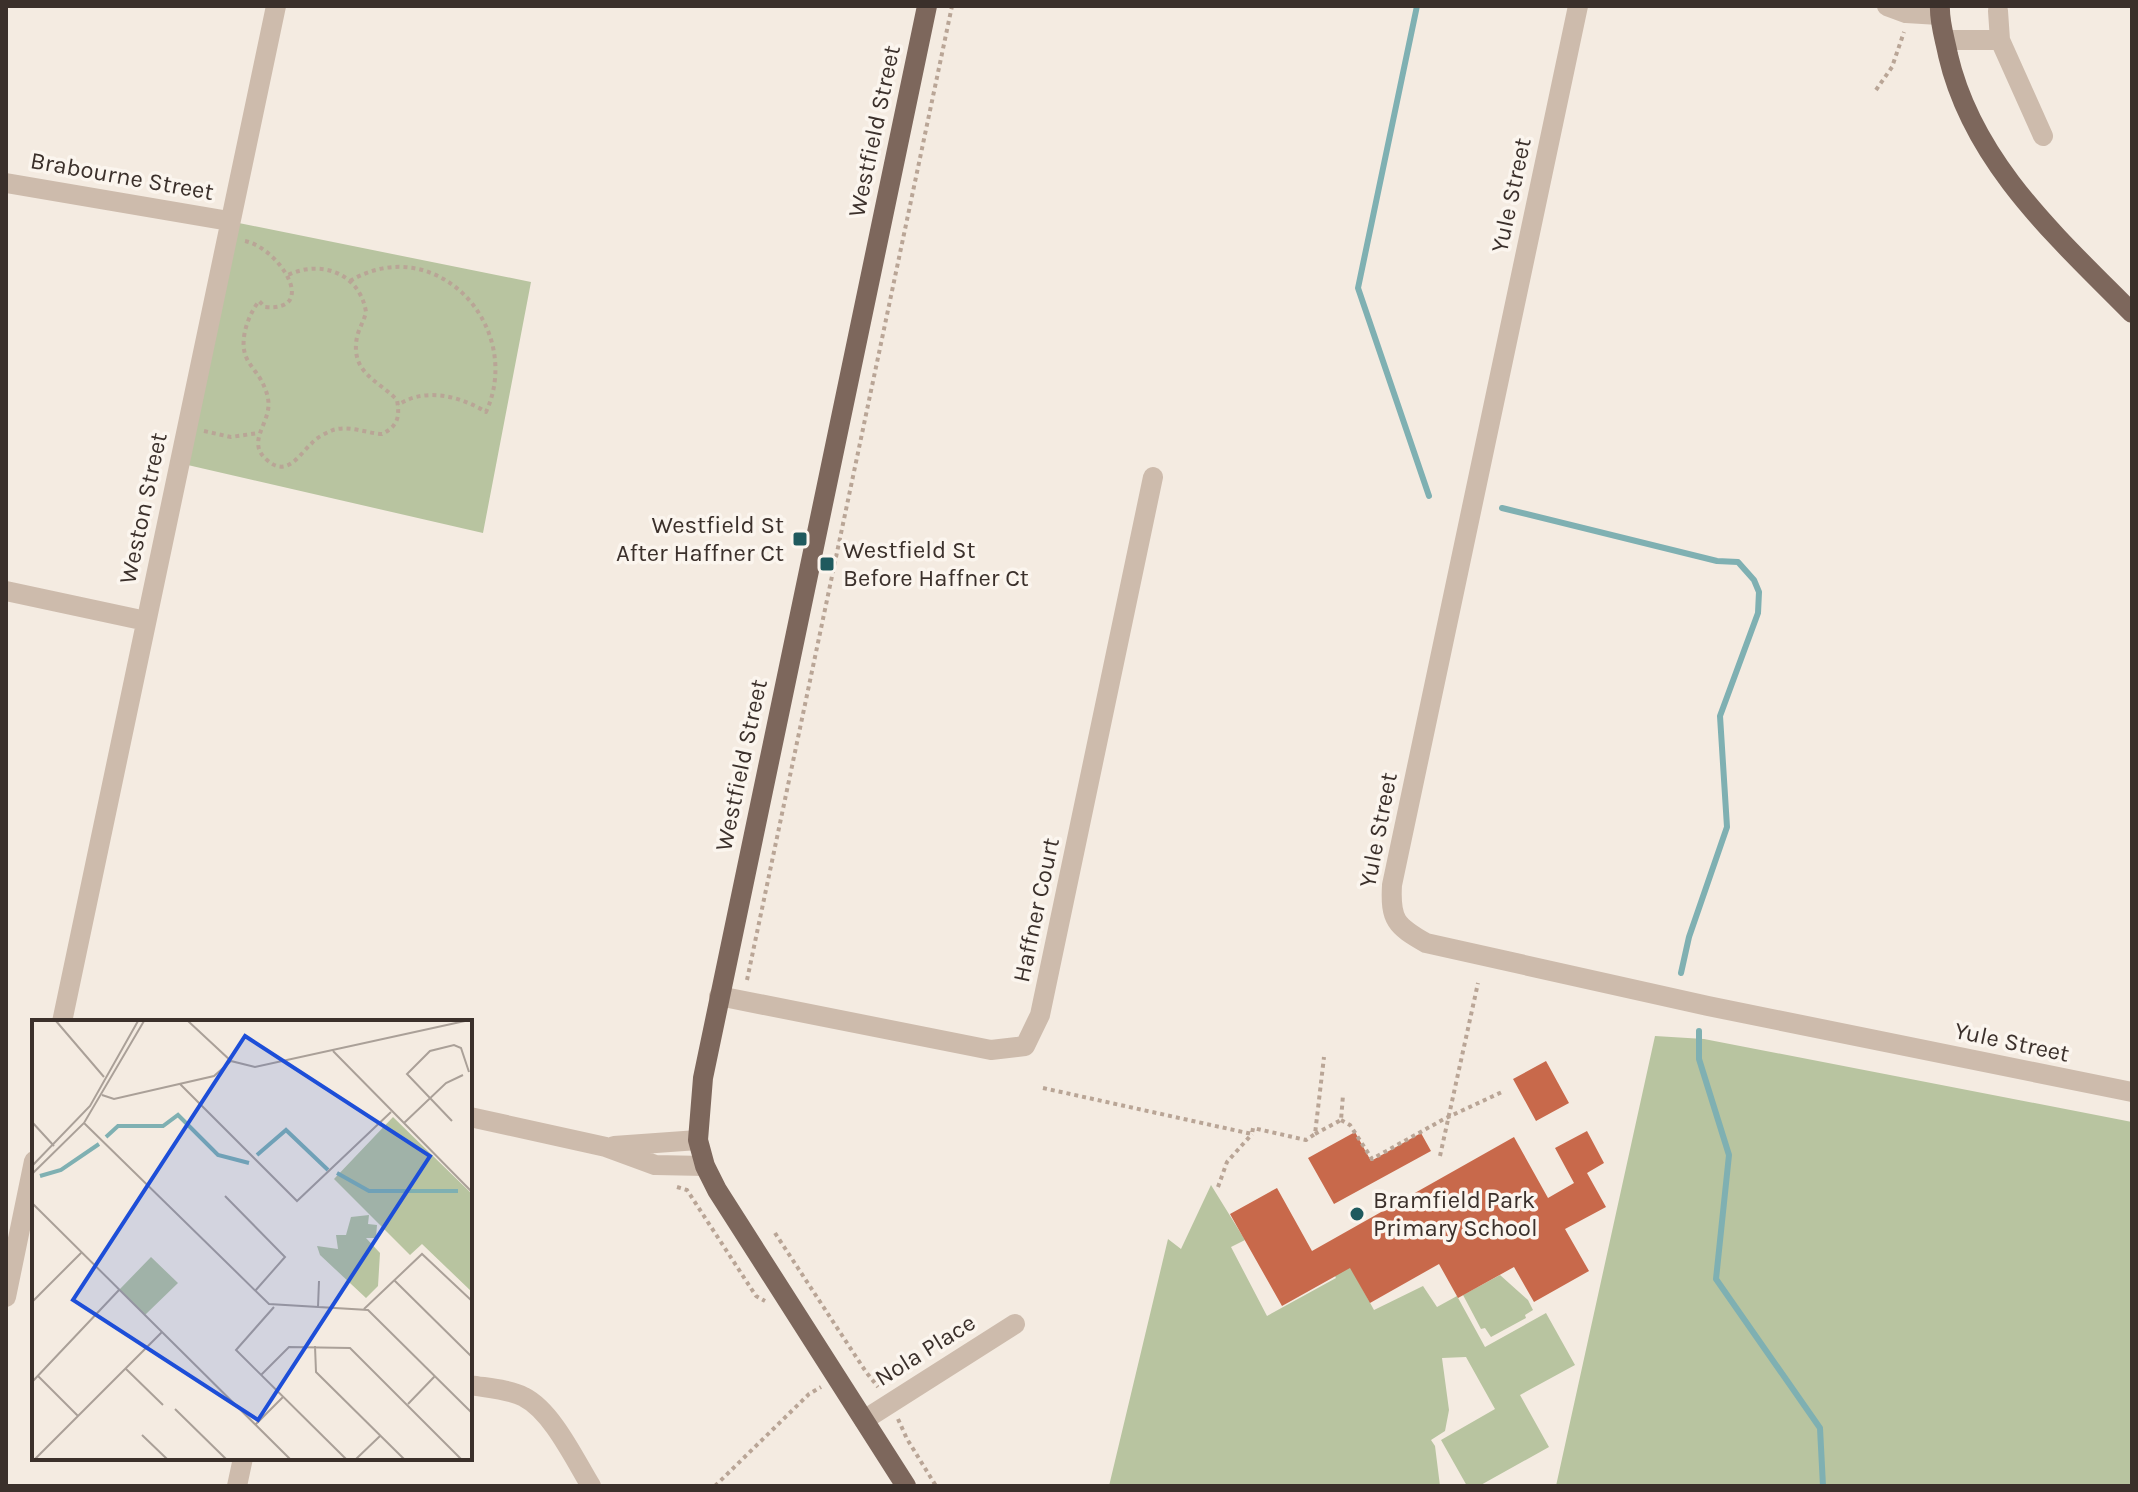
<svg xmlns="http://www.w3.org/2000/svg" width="2138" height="1492" viewBox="0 0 2138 1492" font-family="Karla,sans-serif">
  <rect width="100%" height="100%" fill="#f4ebe1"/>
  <path fill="#b8c4a0" d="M 229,221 L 531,282 L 483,533 L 179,463 Z
    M 1655,1036 L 1704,1039 L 2132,1122 L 2132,1486 L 1556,1486 Z
    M 1211,1185 L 1245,1240 L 1231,1247 L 1267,1316 L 1336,1278 L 1327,1260 L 1342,1252 L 1374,1310 L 1423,1286 L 1437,1307 L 1457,1296 L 1485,1347 L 1546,1313 L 1575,1365 L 1520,1395 L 1549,1447 L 1479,1486 L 1467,1486 L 1441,1440 L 1495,1409 L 1466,1357 L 1442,1358 L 1449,1410 L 1445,1431 L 1431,1440 L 1435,1446 L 1440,1486 L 1109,1486 L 1168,1239 L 1181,1249 Z
    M 1500,1275 L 1528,1300 L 1533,1310 L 1525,1315 L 1526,1318 L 1491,1337 L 1485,1328 L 1481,1329 L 1463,1295 Z"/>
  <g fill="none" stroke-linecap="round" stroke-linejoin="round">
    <path stroke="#7fb0b2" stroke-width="6" d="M 1417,6 L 1358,288 L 1429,496
      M 1502,508 L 1717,561 L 1738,562 L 1754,580 L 1759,592 L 1758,613 L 1720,716 L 1727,827 L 1689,937 L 1681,973
      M 1699,1031 L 1699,1059 L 1729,1155 L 1716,1279 L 1820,1428 L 1823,1486"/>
  </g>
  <path fill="#c8694b" d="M 1546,1061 L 1569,1103 L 1536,1121 L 1513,1079 Z
    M 1587,1131 L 1604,1163 L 1587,1173 L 1606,1207 L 1565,1229 L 1589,1271 L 1534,1302 L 1514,1267 L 1458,1298 L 1439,1264 L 1370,1303 L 1350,1268 L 1282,1306 L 1230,1214 L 1277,1188 L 1312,1251 L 1514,1137 L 1548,1198 L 1574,1183 L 1555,1148 Z
    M 1355,1132 L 1371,1161 L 1421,1133 L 1431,1151 L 1334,1204 L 1308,1158 Z"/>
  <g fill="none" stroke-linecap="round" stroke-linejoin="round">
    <path stroke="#b9a596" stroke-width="4" stroke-dasharray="4 4" stroke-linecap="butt" d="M 1876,90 L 1892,67 L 1904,32
      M 245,241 C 279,248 320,312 265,307 L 259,301 C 249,314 240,337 245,354 C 248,364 256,371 261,380 C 266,389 270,400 268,410 C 265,428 248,444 267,460 C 287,478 299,455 312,443 C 317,437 326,433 333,430 C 350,425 365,433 382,434 C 398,426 400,417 397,400 C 378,380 350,373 357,337 C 359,328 364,321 366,312 C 360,274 322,259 288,275
      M 350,281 C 436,230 525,327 486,412 C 460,396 425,387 398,405
      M 204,431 L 231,437 L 258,433
      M 747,980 L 952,6
      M 1043,1088 L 1252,1134 L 1253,1128 L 1306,1140 L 1315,1134 L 1324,1057
      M 1341,1120 L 1350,1125 L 1372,1159 L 1444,1119 L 1502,1092
      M 1315,1134 L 1341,1120 L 1343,1095
      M 1440,1156 L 1478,983
      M 677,1187 L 687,1190 L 756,1296 L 765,1301
      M 1218,1187 L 1227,1162 L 1252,1134
      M 775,1233 L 866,1372 L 878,1387
      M 898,1419 L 907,1439 L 936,1486
      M 715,1486 L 809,1394 L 821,1387"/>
    <path stroke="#cdbbac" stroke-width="20" d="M 1578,6 L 1392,885 C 1390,920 1396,926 1426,943 L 1708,1006 L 2132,1092
      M 1887,6 L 1906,13 L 1939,15
      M 1998,11 L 2000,40
      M 1945,40 L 2000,40 L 2043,136
      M 6,183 L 229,221
      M 6,591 L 146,621
      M 719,996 L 991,1050 L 1025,1046 L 1040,1015 L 1153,477
      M 62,1022 L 276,6
      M 470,1117 L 606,1147 L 655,1165 L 705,1166
      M 614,1146 L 698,1140
      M 6,1297 L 34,1161
      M 470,1385 C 487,1388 509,1389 524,1397 C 552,1411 575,1460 591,1486
      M 864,1420 L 1015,1324
      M 237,1486 L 243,1458"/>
    <path stroke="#7d675c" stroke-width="20" d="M 1940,6 C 1939,22 1945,39 1948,55 C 1973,163 2057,237 2132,313
      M 906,1486 L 717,1190 L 705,1166 L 698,1140 L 703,1078 L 927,6"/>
  </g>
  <g fill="#1f5a5e" stroke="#fbf5ee" stroke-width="3">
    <rect x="792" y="531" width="16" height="16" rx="4"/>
    <rect x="819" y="556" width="16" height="16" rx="4"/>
    <circle cx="1357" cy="1214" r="8"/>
  </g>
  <g text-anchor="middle" stroke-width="7" stroke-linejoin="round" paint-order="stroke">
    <g font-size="24" fill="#3b302b" stroke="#fbf5ee">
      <text transform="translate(874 131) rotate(-78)" y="8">Westfield Street</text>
      <text transform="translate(122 176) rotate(10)" y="8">Brabourne Street</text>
      <text transform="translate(1511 195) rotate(-78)" y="8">Yule Street</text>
      <text transform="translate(143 508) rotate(-78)" y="8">Weston Street</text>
      <text transform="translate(741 765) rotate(-78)" y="8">Westfield Street</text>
      <text transform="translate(1378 830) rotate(-79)" y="8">Yule Street</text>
      <text transform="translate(1036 910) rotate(-78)" y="8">Haffner Court</text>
      <text transform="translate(2012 1042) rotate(12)" y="8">Yule Street</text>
      <text transform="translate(925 1350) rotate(-32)" y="8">Nola Place</text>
    </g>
    <g font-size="24" fill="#3b302b" stroke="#fbf5ee" text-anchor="start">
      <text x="784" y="533" text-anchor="end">Westfield St<tspan x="784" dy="28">After Haffner Ct</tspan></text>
      <text x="843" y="558">Westfield St<tspan x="843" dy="28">Before Haffner Ct</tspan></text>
      <text x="1373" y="1208">Bramfield Park<tspan x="1373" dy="28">Primary School</tspan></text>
    </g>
  </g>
  <g transform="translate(32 1020)">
    <rect width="440" height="440" fill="#f4ebe1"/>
    <path d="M 361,97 L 440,174 L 440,272 L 390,224 L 378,235 L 302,159 ZM 337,195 L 336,204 L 345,205 L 344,218 L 334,218 L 348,233 L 346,266 L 334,278 L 288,235 L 285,226 L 306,229 L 304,215 L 314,215 L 319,197 ZM 119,237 L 146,263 L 113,295 L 87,270 Z" fill="#b8c4a0"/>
    <path fill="none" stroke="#7fb0b2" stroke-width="4" d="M 74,117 L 86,106 L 131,106 L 146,95 L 186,135 L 217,143M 225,135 L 254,110 L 296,150M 305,153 L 337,171 L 426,171M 8,156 L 29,150 L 67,124"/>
    <path fill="none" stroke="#aaa098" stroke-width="2" d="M 24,1 L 72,57M 156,1 L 199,41 L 223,47 L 433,1M 301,31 L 440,172M 148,64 L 265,181 L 359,92M 70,75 L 82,79 L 182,56 L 199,41M 420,101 L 375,54 L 398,31 L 422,25 L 429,28 L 437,52M 0,102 L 22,126M 52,103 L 237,284 L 336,290 L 440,393M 372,103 L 414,63 L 431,55M 0,146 L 58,86 L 106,1M 0,154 L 52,103 L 112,1M 193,176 L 253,237 L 223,271M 0,183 L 258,439M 362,260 L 440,337M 0,282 L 50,232M 242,287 L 204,330 L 314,439M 286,287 L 287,261M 332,289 L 390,234 L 440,281M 283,326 L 284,352 L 372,439M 93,348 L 131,385M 229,355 L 257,327 L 318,328 L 429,439M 6,356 L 46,396M 0,362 L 87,270M 376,384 L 403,356M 143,389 L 194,439M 223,405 L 251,377M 110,415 L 135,439M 3,439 L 130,312M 324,439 L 348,416"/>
    <path fill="#1d4ed8" fill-opacity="0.15" stroke="#1d4ed8" stroke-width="4" d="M 213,16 L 398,136 L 226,400 L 41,280 Z"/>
    <rect width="440" height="440" fill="none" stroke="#3b302b" stroke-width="4"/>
  </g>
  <rect width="2138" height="1492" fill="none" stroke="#3b302b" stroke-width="16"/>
</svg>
